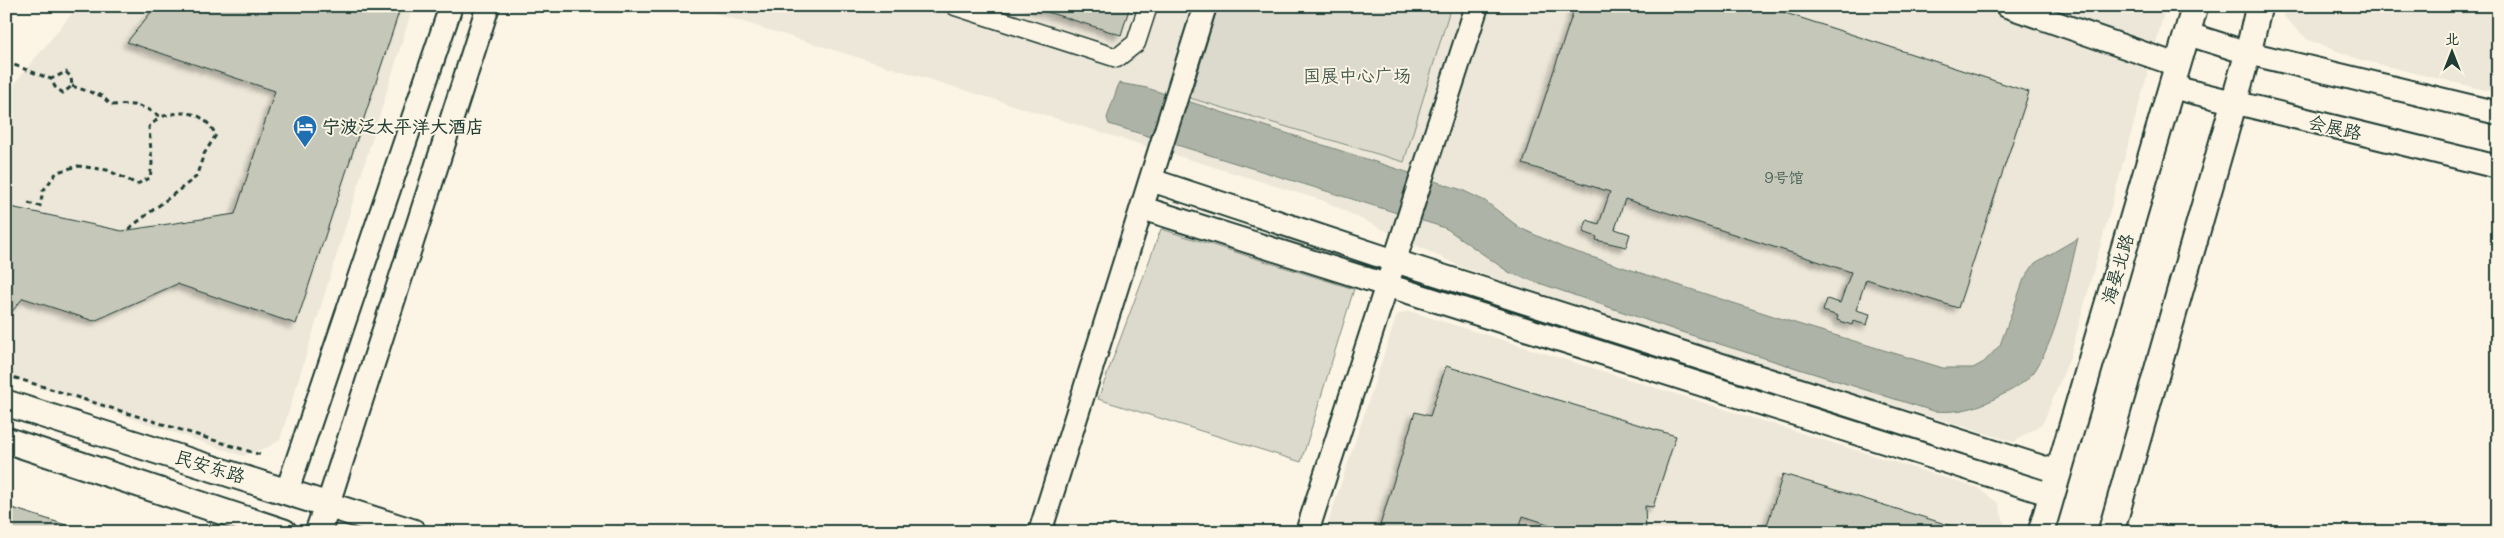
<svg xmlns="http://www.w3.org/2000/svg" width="2504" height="538" viewBox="0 0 2504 538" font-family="Mali,'LXGW WenKai TC',sans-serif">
  <defs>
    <filter id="shadow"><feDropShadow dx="-4.5" dy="4.5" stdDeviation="2.5" flood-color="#0004"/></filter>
  </defs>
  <rect width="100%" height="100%" fill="#fcf5e5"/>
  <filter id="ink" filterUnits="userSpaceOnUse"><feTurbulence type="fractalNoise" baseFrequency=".02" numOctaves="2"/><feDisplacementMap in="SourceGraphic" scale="10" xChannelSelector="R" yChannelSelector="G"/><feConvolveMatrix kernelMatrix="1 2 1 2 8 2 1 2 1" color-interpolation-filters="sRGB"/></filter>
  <g filter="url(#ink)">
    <path fill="#ece7d8" d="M 78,6 L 413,6 L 280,440 L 268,447 L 243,456 L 6,376 L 6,94 Z
      M 691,6 L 2166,6 L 2070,357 L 2043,423 L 2014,442 L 1612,319 L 1461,267 L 1324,201 Z
      M 2282,6 L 2498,6 L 2498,93 L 2361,60 L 2308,40 L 2284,17 Z
      M 1409,311 L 1978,488 L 1998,503 L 2004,522 L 2001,532 L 1325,532 L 1397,315 Z"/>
    <path fill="#dcdacc" stroke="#7e8c80" d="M 1218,6 L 1451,6 L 1404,162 L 1190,98 Z
      M 1161,229 L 1354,289 L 1301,462 L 1098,399 Z"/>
    <path fill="#aeb3a7" stroke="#758479" d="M 1119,83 L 1147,88 L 1462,190 L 1485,201 L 1520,228 L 1564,248 L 1798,324 L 1943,368 L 1973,368 L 1984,362 L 2000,345 L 2024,279 L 2035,263 L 2078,238 C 2067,282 2059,331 2036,369 C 2027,383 2010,391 1996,398 C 1975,409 1957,413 1933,411 L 1675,330 L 1510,273 L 1447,229 L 1436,225 L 1109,124 L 1107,118 Z"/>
    <path fill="#c5c7b9" stroke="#1f3d34" filter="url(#shadow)" d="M 156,6 L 401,6 L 296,324 L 177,284 L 94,321 L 23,298 L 6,319 L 6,206 L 122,231 L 235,214 L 275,91 L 127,42 Z
      M 1028,6 L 1130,6 L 1121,35 Z
      M 1575,6 L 1764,6 L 2029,92 L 1958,308 L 1866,279 L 1856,310 L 1870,314 L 1867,325 L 1853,321 L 1852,325 L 1837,320 L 1838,316 L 1823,311 L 1827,299 L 1840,303 L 1851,272 L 1625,199 L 1615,229 L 1630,234 L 1626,247 L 1596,240 L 1597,237 L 1583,232 L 1587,220 L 1599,224 L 1610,192 L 1523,164 Z
      M 1446,366 L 1676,436 L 1653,507 L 1645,506 L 1646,532 L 1573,532 L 1523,516 L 1518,532 L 1378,532 L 1415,412 L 1430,416 Z
      M 1783,474 L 1871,501 L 1968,531 L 1765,532 Z
      M 6,506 L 88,532 L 6,532 Z"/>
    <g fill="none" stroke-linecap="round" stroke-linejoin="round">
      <defs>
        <path id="minor" d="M 955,6 L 1117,58 L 1136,43 L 1148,6"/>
        <path id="tertiary" d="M 2007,6 L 2177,65
          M 2188,34 L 2248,53 L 2498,113
          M 2172,87 L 2498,167
          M 1151,180 L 1395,261 L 2058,472
          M 1142,208 L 2052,495
          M 287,491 L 451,6
          M 328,504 L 488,6
          M 1040,532 L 1205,6
          M 1307,532 L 1477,6"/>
        <path id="secondary" d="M 6,403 L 413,532
          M 6,440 L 284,532
          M 318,532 L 328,504
          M 2041,532 L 2195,6
          M 2111,532 L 2248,53 L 2259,6"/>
      </defs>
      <use href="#minor" stroke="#1f3d34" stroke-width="21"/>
      <use href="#tertiary" stroke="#1f3d34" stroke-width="26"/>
      <use href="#secondary" stroke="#1f3d34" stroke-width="29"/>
      <path stroke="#1f3d34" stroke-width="3" stroke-dasharray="5 4" stroke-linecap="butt" d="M 6,62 L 51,79
        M 66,72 L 71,77 L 72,86 L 63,93 L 55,87 L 51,79 Z
        M 72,86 L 102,96 L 111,105 C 131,104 144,104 160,117 C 186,110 202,110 216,135 L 204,154 L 196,177 L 127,230
        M 28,203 L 40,206 L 43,191 L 57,172 L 78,166 L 107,170 L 137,184 L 150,178 L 152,163 L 149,127 L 160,117
        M 6,375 L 261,455"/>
      <use href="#minor" stroke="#fcf5e5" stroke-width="18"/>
      <use href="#tertiary" stroke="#fcf5e5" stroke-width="22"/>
      <use href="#secondary" stroke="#fcf5e5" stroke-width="25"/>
    </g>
  </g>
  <defs>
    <symbol id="hotel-pin" viewBox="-11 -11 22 30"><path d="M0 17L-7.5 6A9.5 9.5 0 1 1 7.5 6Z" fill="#1f6fb2" stroke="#fcf5e5"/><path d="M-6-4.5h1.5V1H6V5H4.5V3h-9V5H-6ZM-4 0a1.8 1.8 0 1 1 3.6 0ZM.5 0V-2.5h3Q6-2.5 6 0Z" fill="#fff"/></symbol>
  </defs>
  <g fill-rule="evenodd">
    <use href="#hotel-pin" x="291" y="113" width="28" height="38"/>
  </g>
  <g text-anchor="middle" stroke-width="4" stroke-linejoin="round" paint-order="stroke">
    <g font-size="15" fill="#486055">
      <text x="1784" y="183">9号馆</text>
    </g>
    <g font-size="18" fill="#455c52" stroke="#fcf5e5">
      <text x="1357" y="82">国展中心广场</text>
    </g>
    <g font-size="18" font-weight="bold" fill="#1f3d34" stroke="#fcf5e5" text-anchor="start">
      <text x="322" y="133">宁波泛太平洋大酒店</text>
    </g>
    <g font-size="18" fill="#1f3d34" stroke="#fcf5e5">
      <text transform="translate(2335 128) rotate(13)" y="6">会展路</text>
      <text transform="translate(2118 269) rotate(-74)" y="6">海晏北路</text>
      <text transform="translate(210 467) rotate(17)" y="6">民安东路</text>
    </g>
  </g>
  <rect width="2504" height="538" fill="none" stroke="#fcf5e5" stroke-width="25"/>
  <rect x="12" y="12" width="2479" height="513" fill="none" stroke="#1f3d34" stroke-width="2" filter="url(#ink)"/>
  <g transform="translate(2452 52)" stroke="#fcf5e5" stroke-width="4" paint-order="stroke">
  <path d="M0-4L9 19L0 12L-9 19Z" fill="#1f3d34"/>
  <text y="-8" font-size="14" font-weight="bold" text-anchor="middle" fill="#1f3d34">北</text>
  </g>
</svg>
